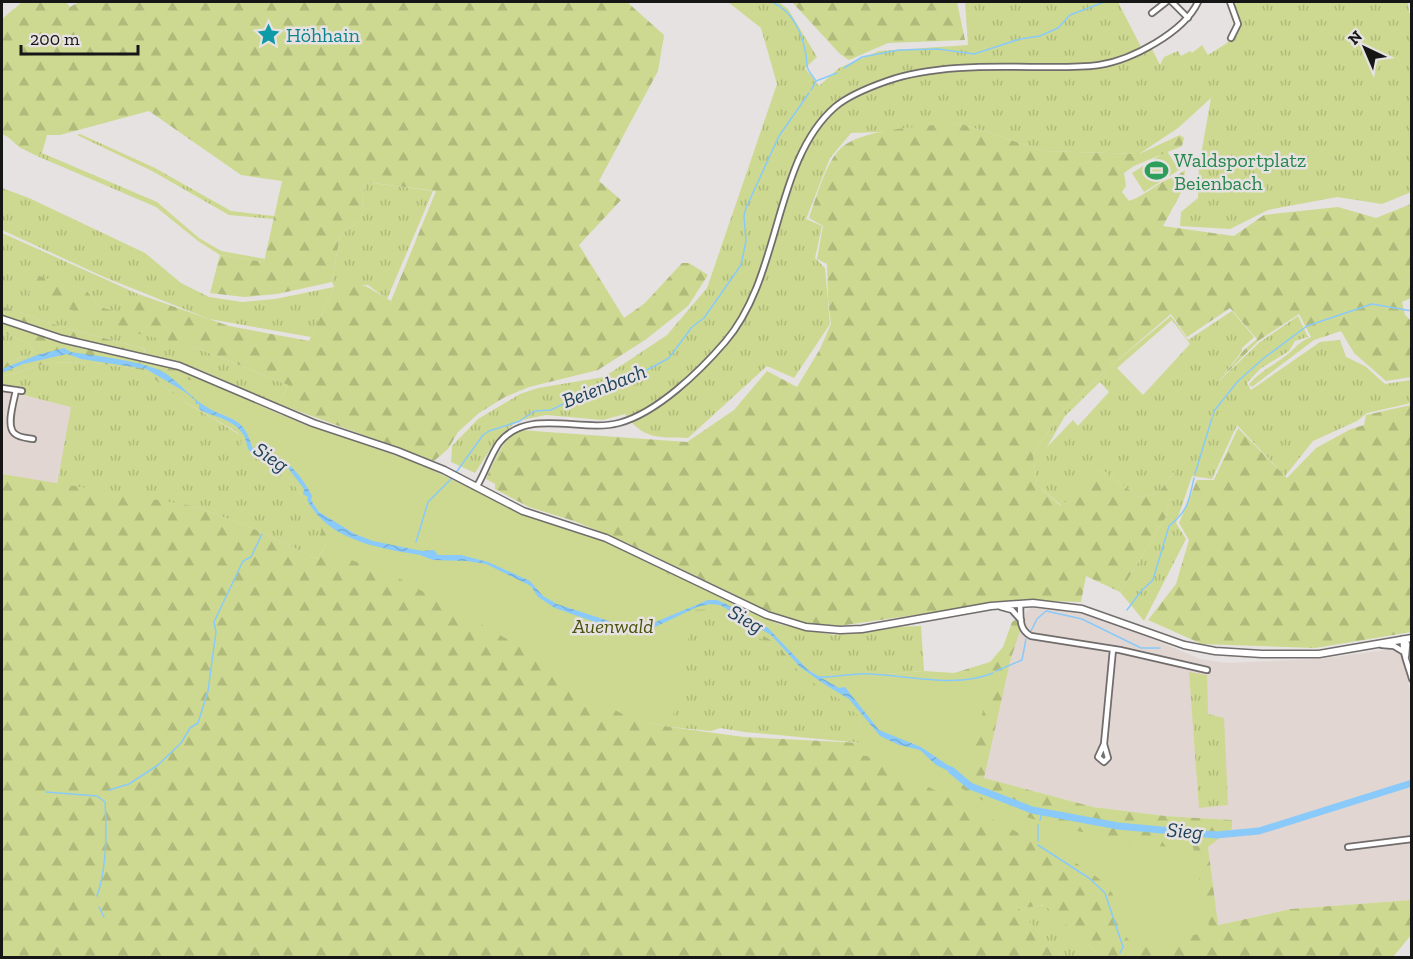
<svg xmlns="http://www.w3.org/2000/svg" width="1413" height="959" viewBox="0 0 1413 959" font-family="'Zilla Slab',serif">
  <defs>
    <pattern id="grass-tufts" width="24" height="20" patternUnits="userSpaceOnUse" patternTransform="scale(1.5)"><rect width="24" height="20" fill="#cdd990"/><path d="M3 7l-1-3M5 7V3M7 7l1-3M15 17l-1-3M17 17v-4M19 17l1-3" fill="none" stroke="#afba7b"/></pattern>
    <pattern id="forest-firs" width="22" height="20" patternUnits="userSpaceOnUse" patternTransform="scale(1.5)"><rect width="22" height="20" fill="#cdd990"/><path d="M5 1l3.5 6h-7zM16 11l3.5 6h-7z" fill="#afba7b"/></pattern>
    <pattern id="water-waves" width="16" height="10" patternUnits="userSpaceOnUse" patternTransform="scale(1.5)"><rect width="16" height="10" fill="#89cafa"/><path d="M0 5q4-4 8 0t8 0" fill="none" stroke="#76add6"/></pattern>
  </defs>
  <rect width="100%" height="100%" fill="#e6e2e1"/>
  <path fill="#e1d6d1" d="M 2,391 L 72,406 L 57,485 L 2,474 Z
    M 1031,608 L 1072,611 L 1117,624 L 1200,659 L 1226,663 L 1319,659 L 1400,648 L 1412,699 L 1411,900 L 1291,909 L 1217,925 L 1208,846 L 1232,830 L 1232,820 L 1165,816 L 1093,807 L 983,778 L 1011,658 L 1026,612 Z"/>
  <path fill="url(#grass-tufts)" fill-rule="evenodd" d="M 728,2 L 779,2 L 788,9 L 817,57 L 805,68 L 819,86 L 839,68 L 879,51 L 968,45 L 965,2 L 1118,2 L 1142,49 L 1150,45 L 1160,65 L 1164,57 L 1178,51 L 1181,56 L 1190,51 L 1192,53 L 1202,45 L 1208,55 L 1227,43 L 1237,25 L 1229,2 L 1408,2 L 1409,13 L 1412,17 L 1411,192 L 1382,204 L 1337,197 L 1268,210 L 1230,229 L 1180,226 L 1181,212 L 1198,198 L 1199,166 L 1211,98 L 1178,128 L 1139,154 L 1044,151 L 959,123 L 879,132 L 851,133 L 830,158 L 806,219 L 822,226 L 815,258 L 825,268 L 830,324 L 794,378 L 767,366 L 688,438 C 659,437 643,440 625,414 L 603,420 L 546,415 L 517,421 L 497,439 L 475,473 L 451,462 L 452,446 L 478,419 L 520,394 L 538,388 L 604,377 L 667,335 L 707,288 L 777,84 L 761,28 Z
    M 80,134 L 155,168 L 231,211 L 274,216 L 274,219 L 229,215 L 152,171 L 77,135 Z
    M 42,153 L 157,202 L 199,238 L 221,251 L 265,259 L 264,262 L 220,255 L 198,241 L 156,207 L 37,156 Z
    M 365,182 L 433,191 L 387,299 L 368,285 L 334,287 L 311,337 L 209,319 L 104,277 L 2,230 L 2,188 L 29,198 L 145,253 L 181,283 L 209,297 L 242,302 L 275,299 L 334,287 L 332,282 L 340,235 L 361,220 Z
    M 2,233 L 138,294 L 129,316 L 100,307 L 86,290 L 39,277 L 29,294 L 195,347 L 288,385 L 279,404 L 261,399 L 201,370 L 144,354 L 145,349 L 59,326 L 2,306 Z
    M 1232,311 L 1254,337 L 1242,348 L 1242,351 L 1218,382 L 1260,342 L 1298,316 L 1308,337 L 1295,341 L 1289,351 L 1260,369 L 1247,383 L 1251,390 L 1320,342 L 1340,340 L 1346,357 L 1365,366 L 1385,384 L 1411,380 L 1411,403 L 1367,413 L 1357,421 L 1313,441 L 1285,476 L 1237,425 L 1212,479 L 1192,476 L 1176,523 L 1186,539 L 1144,621 L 1120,592 L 1166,517 L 1175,471 L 1158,493 L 1139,497 L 1101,469 L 1062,506 L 1037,485 L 1033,455 L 1061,412 L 1112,365 L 1171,316 L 1188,340 ZM 1172,320 L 1190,344 L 1143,395 L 1117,368 ZM 1100,382 L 1109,392 L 1078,426 L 1073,420 L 1047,447 L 1065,416 Z
    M 2,332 L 28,343 L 33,350 L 31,354 L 2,364 Z
    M 89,362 L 143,370 L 180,399 L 242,436 L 284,470 L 312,510 L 323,520 L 329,541 L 317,559 L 252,528 L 194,506 L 57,485 L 71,407 L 23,395 L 23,389 L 2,384 L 2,377 L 47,363 Z
    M 312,429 L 410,460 L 522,512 L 721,596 L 780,625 L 834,635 L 893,627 L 921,626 L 924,671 L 821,679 L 859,710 L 862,743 L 745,732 L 720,728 L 711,731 L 670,727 L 650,723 L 632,710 Z
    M 1189,672 L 1207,675 L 1208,714 L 1224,718 L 1228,805 L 1199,808 Z
    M 1045,905 L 1102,957 L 1063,957 L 1016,909 Z"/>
  <path fill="url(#forest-firs)" d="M 22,2 L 66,2 L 70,7 L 79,2 L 627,2 L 664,35 L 658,71 L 599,181 L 621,200 L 579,245 L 624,318 L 645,303 L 682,263 L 689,263 L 708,275 L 688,306 L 645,340 L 598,370 L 529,387 L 505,397 L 479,413 L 458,432 L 448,449 L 434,461 L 279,404 L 288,385 L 195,347 L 127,331 L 29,294 L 39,276 L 86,290 L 100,307 L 128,315 L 138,294 L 229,326 L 309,341 L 334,287 C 365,280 366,287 391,301 L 436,191 L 365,182 L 361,220 L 340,235 L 332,282 L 277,294 L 244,297 L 210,293 L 220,255 L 264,262 L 282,181 L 241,175 L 149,111 L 60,135 L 47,135 L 42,153 L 37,156 L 19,147 L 8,137 L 2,134 L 2,19 Z
    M 792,2 L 911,2 L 913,3 L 957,2 L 965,40 L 888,43 L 849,60 L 840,54 Z
    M 959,123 L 1044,151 L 1139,154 L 1180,135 L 1184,138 L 1182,146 L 1134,166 L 1124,173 L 1126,186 L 1122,192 L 1129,201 C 1141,197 1149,190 1159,184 C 1168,178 1177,177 1185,170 L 1183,189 L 1163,226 L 1234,236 L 1264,215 L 1338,207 L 1376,218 L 1411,204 L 1411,298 L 1402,302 L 1405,315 L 1411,321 L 1411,377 L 1386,381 L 1354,353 L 1341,331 L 1314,340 L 1252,387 L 1249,384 C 1261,371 1274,365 1288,354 C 1299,345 1297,343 1311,337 L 1299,314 L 1258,341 L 1218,382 L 1244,350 L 1257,339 L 1230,308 L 1187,337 L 1171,314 L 1112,365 L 1061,412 L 1033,455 L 1037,485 L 1061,506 L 1101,469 L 1139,497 L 1158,493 L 1176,470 L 1166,517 L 1120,592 L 1086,576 L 1081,602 L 1019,600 L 831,627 L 804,623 L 779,616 L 629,544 L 574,521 L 529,507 L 495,489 L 495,484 L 486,479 C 495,460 501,441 520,430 L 687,442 L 734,410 L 767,371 L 797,387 L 820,349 L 831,324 L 828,299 L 827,264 L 817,259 L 823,226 L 809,218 C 816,199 826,161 842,147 C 865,128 929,126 959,123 Z
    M 2,306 L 59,326 L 145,349 L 142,359 L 190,373 L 312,429 L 632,710 L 650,723 L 670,727 L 744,737 L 862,743 L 859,710 L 820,679 L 924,671 L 954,673 L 990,662 L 1003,647 L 1012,622 L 1017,619 L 1020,631 L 1011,658 L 984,778 L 1093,807 L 1165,816 L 1232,820 L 1232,829 L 1208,847 L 1218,925 L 1291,909 L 1411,900 L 1411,935 L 1393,957 L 1102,957 L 1044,905 L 1017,909 L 1063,957 L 2,957 L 2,474 L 194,506 L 252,528 L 317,559 L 329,541 L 320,536 L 323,520 L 312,510 L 284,470 L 253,456 L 241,446 L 242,435 L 180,399 L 143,370 L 89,362 L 47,363 L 2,377 L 2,364 L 31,354 L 33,350 L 28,343 L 2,332 Z
    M 1411,405 L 1411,632 L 1315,648 L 1202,644 L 1148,620 L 1176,584 L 1189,540 L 1179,523 L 1197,480 L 1214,480 L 1238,428 L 1287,478 L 1316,448 L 1351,429 L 1364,425 L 1366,415 Z
    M 616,549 L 706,589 L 784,634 L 807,665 L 804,674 L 792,668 L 775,645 L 762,639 L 747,635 L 728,614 L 713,609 L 689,613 Z"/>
  <path fill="#cdd990" d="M 1167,151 L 1179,170 L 1144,192 L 1132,173 Z
    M 159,370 L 240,396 L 278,420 L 283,419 L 283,415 L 310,427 L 317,427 L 424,466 L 513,511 L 611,543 L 675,578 L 709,590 L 774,623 L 795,628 L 787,645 L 808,666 L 822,674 L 876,672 L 926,679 L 985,674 L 988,687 L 969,776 L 961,788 C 993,809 1028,818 1065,828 C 1111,839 1144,848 1193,847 L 1210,931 L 1145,947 C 1118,946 1122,915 1114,897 C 1109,885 1096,876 1085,869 C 1068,857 1051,849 1033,840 C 983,815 932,790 883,762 L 867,756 L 856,755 L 862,720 L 844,702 L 802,676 L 778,645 L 736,618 L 715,609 L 694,610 L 671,727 L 623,714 L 598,702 L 573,687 L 519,646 L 442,602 L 393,575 L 329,552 L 330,533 L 320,523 L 291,478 L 273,465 L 247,455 L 240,435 L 233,428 L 210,417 L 196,402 L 167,380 L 153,373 Z"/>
  <path fill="url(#water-waves)" d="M 64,348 L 71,352 C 96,356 145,361 165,373 C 180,383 192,399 208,408 C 232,421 244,417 252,447 C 260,452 268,452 276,456 C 292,464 304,480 312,496 L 311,500 L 319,512 L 355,534 L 373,541 L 422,551 L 434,550 L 438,555 L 461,555 L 488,562 L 530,581 L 543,596 L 557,604 L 621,625 L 641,626 L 653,623 L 708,600 L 717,600 L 726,604 L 768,628 L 808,670 L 839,688 L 845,687 L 879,730 L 921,747 L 955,770 L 957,775 L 936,765 L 920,750 L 899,745 L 880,736 L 849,699 L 824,684 L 800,667 L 771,635 L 720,605 L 710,604 L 697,607 L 653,628 L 637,631 L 628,630 L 606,626 L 555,608 L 538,597 L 531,586 L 486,564 L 467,561 L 433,560 L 420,555 C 379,548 329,541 307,500 L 308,497 L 303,494 L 304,489 L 288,468 L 250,452 C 246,446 247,440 243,434 C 234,420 216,417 202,411 L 199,409 L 199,404 L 196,404 L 195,400 L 185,392 L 146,369 L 81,359 L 67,354 L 23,364 L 2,373 L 2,369 L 37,355 Z"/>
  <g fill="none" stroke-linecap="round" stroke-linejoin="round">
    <path stroke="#89cafa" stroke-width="1.5" d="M 772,2 C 794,12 802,33 806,55 C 807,60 806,64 808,69 C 810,73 813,77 816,81
      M 844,68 L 862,57 L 899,50 L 938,49 L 974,54 L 1020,39 L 1040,36 L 1058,28 L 1070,15 L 1104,2
      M 811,90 L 816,81 L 837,73
      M 1213,416 L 1214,411 L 1238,381 L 1264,358 L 1307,326 L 1372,304 L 1412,311
      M 455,474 L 483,435 L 489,431 L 520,421 L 534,411 L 551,410 L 602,385 L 623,383 L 669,358 L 692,327 L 704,318 L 741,265 L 746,241 L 744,216 L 746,208 L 779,136 L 809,93
      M 1195,474 L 1212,418
      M 416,542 L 428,502 L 452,478
      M 1127,610 L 1142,590 L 1153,580 L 1169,526 C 1188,511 1189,501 1194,478
      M 1031,631 L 1037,619 L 1046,611 L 1082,619 L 1141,648 L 1160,648
      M 996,671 L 1022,660 L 1026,639
      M 820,677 C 837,678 854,672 871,674 C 910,676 958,688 993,673
      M 109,790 L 129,784 L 158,765 L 181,743 L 190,728 L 198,723 L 208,691 L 216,632 L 214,622 L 243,561 L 251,557 L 262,534
      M 46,792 L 97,796 L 105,802 C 107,833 107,867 97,896
      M 1040,820 L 1042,812
      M 1038,841 L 1038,825
      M 1038,845 L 1089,878 L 1105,893 L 1123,947 L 1120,953
      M 99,907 L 104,917"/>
    <path stroke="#89cafa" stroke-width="7" d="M 951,770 L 970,786 L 1032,810 L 1118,826 L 1216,835 L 1259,831 L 1412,783"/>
    <defs>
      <path id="street" d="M 1172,2 L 1188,18
        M 1230,2 L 1238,24 L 1231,38
        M 1152,13 L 1166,2
        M 2,388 L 22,391
        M 16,390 C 14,401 6,425 14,433 C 19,438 27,438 33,439
        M 477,486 C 485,473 490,456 499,443 C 527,407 581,433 619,423 C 657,413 700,371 725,342 C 782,276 773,161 835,107 C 849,95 870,87 887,81 C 930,66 986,66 1031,67 C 1053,67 1077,68 1099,65 C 1132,60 1184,32 1198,2
        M 1020,604 C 1021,617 1018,629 1031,636 L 1120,650 L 1207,670
        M 1001,607 L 1012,610 L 1021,620
        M 1403,639 C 1401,650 1409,667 1412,679
        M 1403,639 L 1407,644 L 1406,656
        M 1382,645 L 1394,646 L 1404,652
        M 1104,744 L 1108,758 L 1104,762 L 1098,757 L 1104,744 L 1113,649
        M 1348,847 L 1412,839"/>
      <path id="secondary" d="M 2,319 L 62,339 L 179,366 L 313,423 L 397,451 L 444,470 L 523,511 L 606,538 L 767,615 L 806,627 L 840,630 L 862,629 L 991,606 L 1033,603 L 1082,609 L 1184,645 L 1215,651 L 1262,654 L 1319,654 L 1412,638"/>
    </defs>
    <use href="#street" stroke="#716d6c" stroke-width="8"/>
    <use href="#secondary" stroke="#716d6c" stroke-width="9"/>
    <use href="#street" stroke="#fff" stroke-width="4.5"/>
    <use href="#secondary" stroke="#fff" stroke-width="6"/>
  </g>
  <defs>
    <symbol id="sight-bare" viewBox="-9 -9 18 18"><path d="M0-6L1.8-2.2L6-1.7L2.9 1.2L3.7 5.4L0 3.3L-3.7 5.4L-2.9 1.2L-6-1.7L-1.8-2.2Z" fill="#0f9aa8" stroke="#e6e2e1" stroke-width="2.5" paint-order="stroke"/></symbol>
    <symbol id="stadium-bare" viewBox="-9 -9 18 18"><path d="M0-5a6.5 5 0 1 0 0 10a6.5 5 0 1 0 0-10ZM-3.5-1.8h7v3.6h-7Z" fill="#2e9e5b" stroke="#e6e2e1" stroke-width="2.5" paint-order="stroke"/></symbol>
  </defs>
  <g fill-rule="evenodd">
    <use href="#sight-bare" x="252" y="18" width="33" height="33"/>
    <use href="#stadium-bare" x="1140" y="154" width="33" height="33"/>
  </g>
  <g text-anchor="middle" stroke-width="5" stroke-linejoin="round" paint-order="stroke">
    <g font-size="20" fill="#0d838f" stroke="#e6e2e1" text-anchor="start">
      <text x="286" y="42">Höhhain</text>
    </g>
    <g font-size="20" fill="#27864d" stroke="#e6e2e1" text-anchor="start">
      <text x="1174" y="167">Waldsportplatz<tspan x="1174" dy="23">Beienbach</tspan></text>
    </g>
    <g font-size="20" font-style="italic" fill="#4a510b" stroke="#e6e2e1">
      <text x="613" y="633">Auenwald</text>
    </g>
    <g font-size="21" font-style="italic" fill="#1e425a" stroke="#e6e2e1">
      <text transform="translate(604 386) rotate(-21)" y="7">Beienbach</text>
      <text transform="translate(271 457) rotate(34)" y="7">Sieg</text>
      <text transform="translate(746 619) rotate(30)" y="7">Sieg</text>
      <text transform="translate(1185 831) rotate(5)" y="7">Sieg</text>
    </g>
  </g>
  <rect width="1413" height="959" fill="none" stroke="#171616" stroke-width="6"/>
  <g transform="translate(1365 48) rotate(316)" stroke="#e6e2e1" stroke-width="4.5" paint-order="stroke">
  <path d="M0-4.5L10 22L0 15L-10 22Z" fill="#171616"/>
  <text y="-9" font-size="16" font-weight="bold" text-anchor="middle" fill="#171616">N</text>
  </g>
  <path d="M21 45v9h117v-9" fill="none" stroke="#171616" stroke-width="3"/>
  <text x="30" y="45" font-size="18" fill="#171616" stroke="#e6e2e1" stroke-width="4.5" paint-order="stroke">200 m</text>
</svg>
